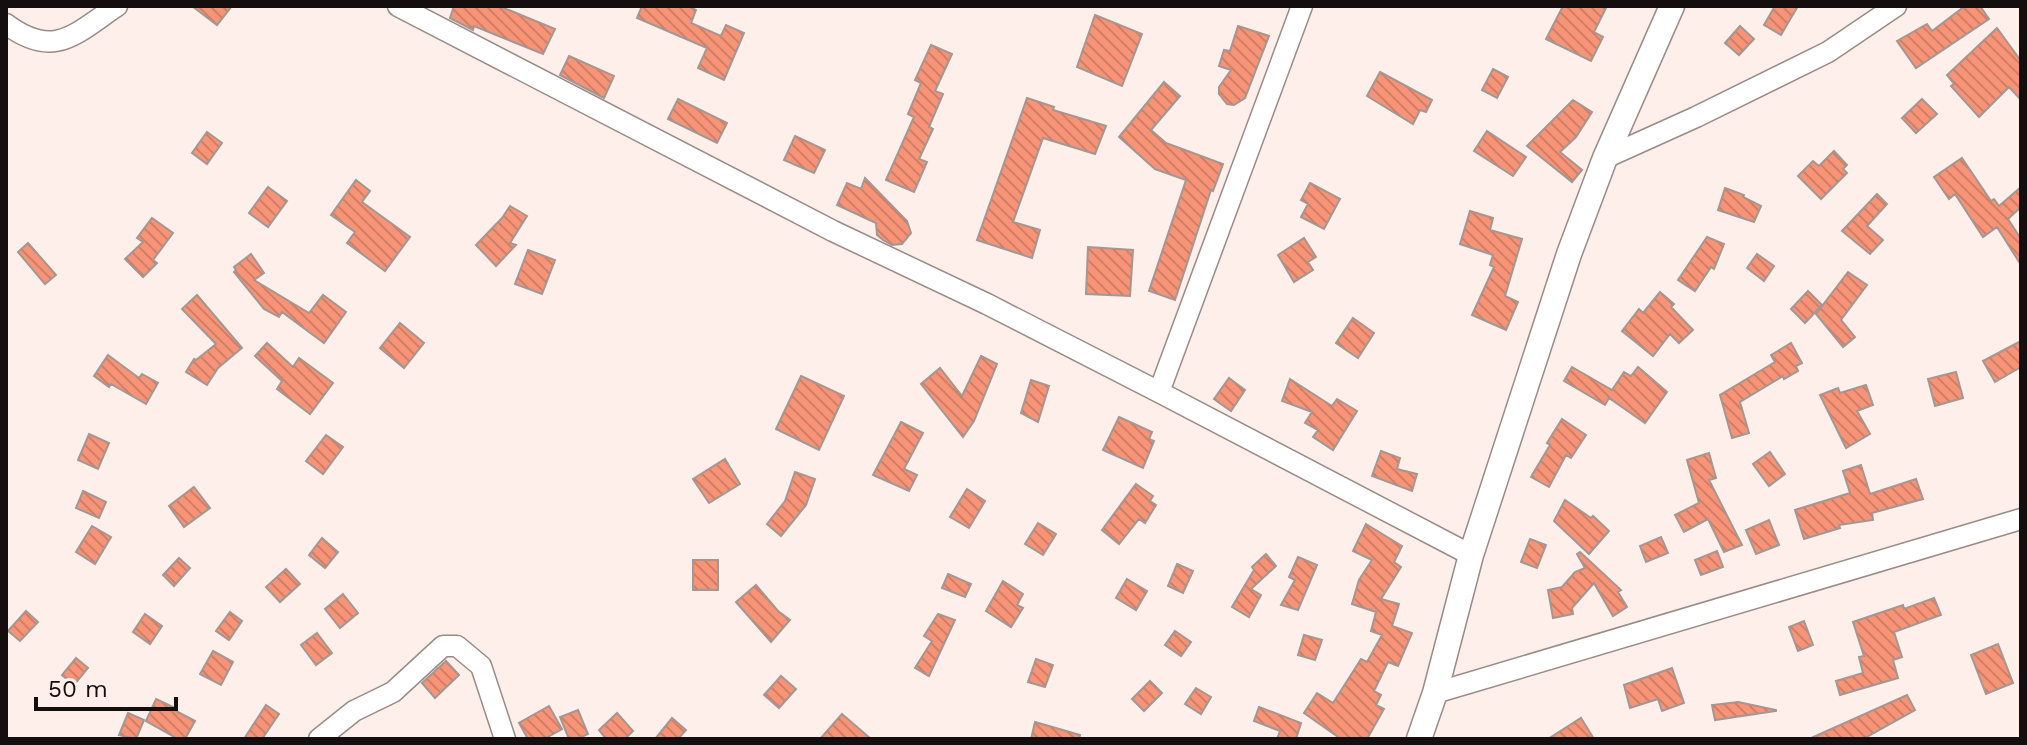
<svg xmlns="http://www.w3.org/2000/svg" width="2027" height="745" viewBox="0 0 2027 745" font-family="'Work Sans',sans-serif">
  <defs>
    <pattern id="building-back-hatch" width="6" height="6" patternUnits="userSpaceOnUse" patternTransform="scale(2)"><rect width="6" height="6" fill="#f79477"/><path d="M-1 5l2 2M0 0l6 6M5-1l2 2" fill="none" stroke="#d37e66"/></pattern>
  </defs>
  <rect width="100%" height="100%" fill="#feefea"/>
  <path fill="url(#building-back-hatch)" stroke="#a49691" stroke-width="2" d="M 192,6 L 232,6 L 217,25 Z
    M 454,6 L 499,6 L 555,29 L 543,54 L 474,26 L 473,30 L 450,18 Z
    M 642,6 L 688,6 L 696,10 L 691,23 L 721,36 L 726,25 L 744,33 L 724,80 L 698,68 L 707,48 L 637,18 Z
    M 1563,6 L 1607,6 L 1594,32 L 1603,37 L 1591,61 L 1546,39 Z
    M 1775,6 L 1798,6 L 1781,35 L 1764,25 Z
    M 1965,6 L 1980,6 L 1989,19 L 1916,68 L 1897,41 L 1927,24 L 1932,31 Z
    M 1095,15 L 1142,34 L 1122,86 L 1077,67 Z
    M 1238,26 L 1269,36 L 1245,98 L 1234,105 L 1227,104 L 1219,94 L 1219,87 L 1231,70 L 1219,66 L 1224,50 L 1230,51 Z
    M 1740,26 L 1754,39 L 1739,55 L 1725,43 Z
    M 1997,28 L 2021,61 L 2021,100 L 2009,87 L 1979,117 L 1951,86 L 1954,84 L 1947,75 Z
    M 931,45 L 952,54 L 935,91 L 943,94 L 929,127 L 933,129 L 919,159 L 927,162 L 914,192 L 886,180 L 914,117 L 908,114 L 921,83 L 915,80 Z
    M 569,56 L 614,76 L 604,98 L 560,75 Z
    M 1493,69 L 1508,77 L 1497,98 L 1482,90 Z
    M 1380,72 L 1432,100 L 1426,112 L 1420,110 L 1413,124 L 1367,96 Z
    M 1164,82 L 1180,96 L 1151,130 L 1166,143 L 1223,164 L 1213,191 L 1211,190 L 1175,300 L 1149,291 L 1186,180 L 1155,169 L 1119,137 Z
    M 1027,98 L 1054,107 L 1053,110 L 1106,126 L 1095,154 L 1043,138 L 1013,222 L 1040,230 L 1032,258 L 977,240 Z
    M 678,99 L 727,123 L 717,143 L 668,119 Z
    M 1922,99 L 1937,114 L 1916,133 L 1902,118 Z
    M 1573,100 L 1592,112 L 1576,137 L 1560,152 L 1582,170 L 1572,182 L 1527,146 Z
    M 1487,131 L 1526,157 L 1513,176 L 1474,151 Z
    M 207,132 L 222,143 L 207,164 L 192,153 Z
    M 795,136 L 825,150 L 814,173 L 784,160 Z
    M 1834,151 L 1847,165 L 1843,169 L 1847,173 L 1821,199 L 1798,176 L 1813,161 L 1819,166 Z
    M 1962,158 L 1991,201 L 1994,199 L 1999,206 L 2021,187 L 2021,207 L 2008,219 L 2021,239 L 2021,265 L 1997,227 L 1983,237 L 1955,194 L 1949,199 L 1934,177 Z
    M 865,178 L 907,221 L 911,233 L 902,244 L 892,245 L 883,240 L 877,235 L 876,223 L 837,205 L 847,183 L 861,189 Z
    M 356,180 L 370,191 L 362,202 L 410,237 L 385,271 L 347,243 L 355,232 L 331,215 Z
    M 1310,183 L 1340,199 L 1324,229 L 1301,217 L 1308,204 L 1301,200 Z
    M 268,187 L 287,201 L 268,227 L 249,213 Z
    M 1725,188 L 1744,195 L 1743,197 L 1761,206 L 1754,222 L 1718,210 Z
    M 1877,194 L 1887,204 L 1867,226 L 1883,240 L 1870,254 L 1842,231 Z
    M 510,206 L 527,216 L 510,243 L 516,245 L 496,266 L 476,245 L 502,218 Z
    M 1470,211 L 1493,218 L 1490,230 L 1522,239 L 1505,296 L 1518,302 L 1506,330 L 1472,315 L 1494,267 L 1490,265 L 1493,255 L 1460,244 Z
    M 152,218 L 173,233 L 153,260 L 157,263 L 143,277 L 125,259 L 143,242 L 137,238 Z
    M 1707,237 L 1724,244 L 1714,269 L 1711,267 L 1695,291 L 1678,280 Z
    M 1304,238 L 1316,257 L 1308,262 L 1313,270 L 1294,282 L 1278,255 Z
    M 28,243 L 56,275 L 45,284 L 18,252 Z
    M 1088,247 L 1133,250 L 1130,296 L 1086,294 Z
    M 528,250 L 555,260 L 542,294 L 515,284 Z
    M 251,254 L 264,273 L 254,280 L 309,313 L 323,295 L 346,312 L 324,343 L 282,312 L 279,317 L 264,309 L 234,272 L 236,270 L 234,267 Z
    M 1757,254 L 1774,266 L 1764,281 L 1747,268 Z
    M 1848,272 L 1867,285 L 1841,320 L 1855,337 L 1843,347 L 1816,314 Z
    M 1808,291 L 1822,305 L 1805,323 L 1791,309 Z
    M 1660,292 L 1674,304 L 1671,307 L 1693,330 L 1679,343 L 1670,334 L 1653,356 L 1622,331 L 1639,309 L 1643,313 Z
    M 197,295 L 242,348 L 218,368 L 207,385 L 186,372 L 194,359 L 196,360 L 216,344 L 182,309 Z
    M 1353,318 L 1374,333 L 1358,358 L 1336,343 Z
    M 400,323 L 424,343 L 404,368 L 380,348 Z
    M 2021,341 L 2021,367 L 1995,382 L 1983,361 Z
    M 267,343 L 293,367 L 299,358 L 333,383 L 310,414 L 277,389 L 282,381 L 255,356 Z
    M 1791,343 L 1802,363 L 1796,366 L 1798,371 L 1784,379 L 1783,376 L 1740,402 L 1749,433 L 1732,438 L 1720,395 L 1775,362 L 1771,355 Z
    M 108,355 L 139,378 L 142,374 L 158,383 L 146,404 L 111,384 L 109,387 L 94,376 Z
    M 981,356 L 997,364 L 974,421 L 963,437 L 921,384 L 940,368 L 962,396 Z
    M 1572,367 L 1612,390 L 1624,372 L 1631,376 L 1638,367 L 1667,392 L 1645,423 L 1609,398 L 1605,405 L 1564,381 Z
    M 1956,372 L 1963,398 L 1935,406 L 1928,379 Z
    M 801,376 L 844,396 L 819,450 L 776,429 Z
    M 1229,378 L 1245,390 L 1231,411 L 1214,399 Z
    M 1290,379 L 1332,406 L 1337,399 L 1357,411 L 1333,450 L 1313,437 L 1318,430 L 1305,423 L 1312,412 L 1282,401 Z
    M 1031,380 L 1049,386 L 1038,422 L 1021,413 Z
    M 1866,385 L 1873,405 L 1857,411 L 1870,434 L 1846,448 L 1820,395 L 1838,388 L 1840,393 Z
    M 1119,417 L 1152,432 L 1149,439 L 1154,441 L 1143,468 L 1103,450 Z
    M 1562,419 L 1586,435 L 1571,458 L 1566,455 L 1549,487 L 1531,477 L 1550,445 L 1547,443 Z
    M 901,422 L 923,433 L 904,469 L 917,475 L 909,491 L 873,475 Z
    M 89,434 L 109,443 L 98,469 L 78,460 Z
    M 326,435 L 343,447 L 323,474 L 306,461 Z
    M 1381,451 L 1400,458 L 1397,469 L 1417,474 L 1412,491 L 1372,476 Z
    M 1770,452 L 1785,474 L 1769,486 L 1753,464 Z
    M 1709,453 L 1716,478 L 1709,480 L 1742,545 L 1724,552 L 1708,519 L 1684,532 L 1675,515 L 1699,503 L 1687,460 Z
    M 725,459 L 740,484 L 709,503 L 693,479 Z
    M 1861,465 L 1870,494 L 1916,479 L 1923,499 L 1872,513 L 1873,520 L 1839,525 L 1840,528 L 1804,539 L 1795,510 L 1850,493 L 1843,471 Z
    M 795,472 L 815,479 L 806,505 L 781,536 L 767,524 L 785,501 Z
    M 1136,484 L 1153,496 L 1150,501 L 1156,505 L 1145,523 L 1139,519 L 1119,544 L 1102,530 Z
    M 194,487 L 210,508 L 184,527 L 169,506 Z
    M 967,489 L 985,501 L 969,528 L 950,517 Z
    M 83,491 L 106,502 L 99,518 L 76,508 Z
    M 1565,500 L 1591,518 L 1593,516 L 1609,531 L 1589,554 L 1554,521 Z
    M 1769,520 L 1779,545 L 1756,554 L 1746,530 Z
    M 1038,523 L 1056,534 L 1043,555 L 1025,544 Z
    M 1366,524 L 1402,546 L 1394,562 L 1401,567 L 1381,599 L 1399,604 L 1392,626 L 1412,633 L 1398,666 L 1388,662 L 1374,691 L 1381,695 L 1376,705 L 1384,709 L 1367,739 L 1341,739 L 1304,713 L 1317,693 L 1333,703 L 1361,659 L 1367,662 L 1382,635 L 1371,631 L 1376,612 L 1352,604 L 1359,580 L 1372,560 L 1353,551 Z
    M 92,526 L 111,537 L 95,564 L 76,552 Z
    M 1661,537 L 1668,553 L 1646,562 L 1640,546 Z
    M 322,538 L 338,552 L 325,568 L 309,555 Z
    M 1530,539 L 1546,545 L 1537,568 L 1521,562 Z
    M 1717,551 L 1723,567 L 1701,575 L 1695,560 Z
    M 1580,552 L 1621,590 L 1618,592 L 1627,607 L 1613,616 L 1594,583 L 1572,608 L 1573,614 L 1553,618 L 1548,590 L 1562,587 L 1575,572 L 1585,568 L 1577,554 Z
    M 1266,554 L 1276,566 L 1251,589 L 1261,595 L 1249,617 L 1232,607 L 1254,570 L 1252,567 Z
    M 1298,557 L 1317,565 L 1298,610 L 1281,605 L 1295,580 L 1289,577 Z
    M 179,558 L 190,568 L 174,586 L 163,575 Z
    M 693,560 L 718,560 L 718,590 L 693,590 Z
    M 1177,564 L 1193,571 L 1183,593 L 1168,586 Z
    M 286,569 L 300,584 L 280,602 L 266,587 Z
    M 948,574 L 971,584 L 965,597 L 942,588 Z
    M 1127,579 L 1147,591 L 1136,610 L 1116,598 Z
    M 1003,581 L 1023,594 L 1017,605 L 1023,608 L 1011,627 L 986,611 Z
    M 756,585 L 778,611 L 790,620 L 771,642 L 736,602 Z
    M 343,594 L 358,613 L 340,628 L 325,609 Z
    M 1934,598 L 1941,615 L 1894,632 L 1902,657 L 1893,660 L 1898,678 L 1840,695 L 1836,681 L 1863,673 L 1859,657 L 1864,656 L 1853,622 L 1903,605 L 1904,609 Z
    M 26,611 L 38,622 L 20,641 L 8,631 Z
    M 230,612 L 242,621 L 229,640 L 216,631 Z
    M 145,614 L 162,626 L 150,644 L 133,632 Z
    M 938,614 L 955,620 L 929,676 L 915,668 L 932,641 L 924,636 Z
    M 1804,621 L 1813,645 L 1798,651 L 1789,627 Z
    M 1175,631 L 1191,642 L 1181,656 L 1165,645 Z
    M 317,633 L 332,653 L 316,665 L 301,645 Z
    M 1304,635 L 1322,640 L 1315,660 L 1298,655 Z
    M 1998,644 L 2013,683 L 1986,694 L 1971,655 Z
    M 213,651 L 233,662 L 221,685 L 200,674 Z
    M 76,658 L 88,668 L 74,685 L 62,675 Z
    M 1036,659 L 1053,665 L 1045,687 L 1028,682 Z
    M 446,661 L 459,675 L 435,698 L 422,683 Z
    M 1672,668 L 1684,703 L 1662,711 L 1658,699 L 1630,708 L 1624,685 Z
    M 781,676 L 796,689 L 779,708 L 764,695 Z
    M 1150,681 L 1162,693 L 1144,711 L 1132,699 Z
    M 1196,688 L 1211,697 L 1201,714 L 1185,704 Z
    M 1907,695 L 1915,710 L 1863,739 L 1809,739 Z
    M 156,699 L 175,708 L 174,710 L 195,721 L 185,739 L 178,739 L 146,721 Z
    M 1738,702 L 1776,710 L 1776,711 L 1715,720 L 1712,705 Z
    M 266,705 L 279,714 L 262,739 L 244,739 Z
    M 549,706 L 562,729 L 544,739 L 528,739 L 519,723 Z
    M 1259,707 L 1301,723 L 1296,739 L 1277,739 L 1280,731 L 1254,721 Z
    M 578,710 L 588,734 L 577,739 L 569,739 L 560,717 Z
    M 128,713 L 144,720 L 136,739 L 119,735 Z
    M 617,713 L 633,731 L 625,739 L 606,739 L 599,730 Z
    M 842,714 L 871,739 L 820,739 Z
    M 672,718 L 686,730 L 678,739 L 655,739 Z
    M 1581,718 L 1594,739 L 1548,739 Z
    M 1035,722 L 1080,735 L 1079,739 L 1031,739 Z"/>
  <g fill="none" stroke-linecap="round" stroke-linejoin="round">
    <defs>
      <path id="minor" d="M 398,6 L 833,231 L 987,304 L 1159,392 L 1471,555
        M 6,24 C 54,60 75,34 117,6
        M 1605,158 L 1696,117 L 1828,52 L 1896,6
        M 1159,392 L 1302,6
        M 1435,693 L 2021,519
        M 319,739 L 354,711 L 393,692 L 443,646 L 457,646 L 481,666 L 505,739"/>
      <path id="major" d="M 1419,739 L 1435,693 L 1471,555 L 1569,254 L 1605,158 L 1672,6"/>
    </defs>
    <use href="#minor" stroke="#998b86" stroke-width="23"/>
    <use href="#major" stroke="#998b86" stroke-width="27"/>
    <use href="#minor" stroke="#fff" stroke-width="20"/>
    <use href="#major" stroke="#fff" stroke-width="24"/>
  </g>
  <rect width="2027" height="745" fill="none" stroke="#140f0e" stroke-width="16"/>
  <path d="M36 697v12h140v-12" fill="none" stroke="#140f0e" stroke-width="4"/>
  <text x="48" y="697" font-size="24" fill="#140f0e" stroke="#feefea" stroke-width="6" paint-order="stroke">50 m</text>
</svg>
